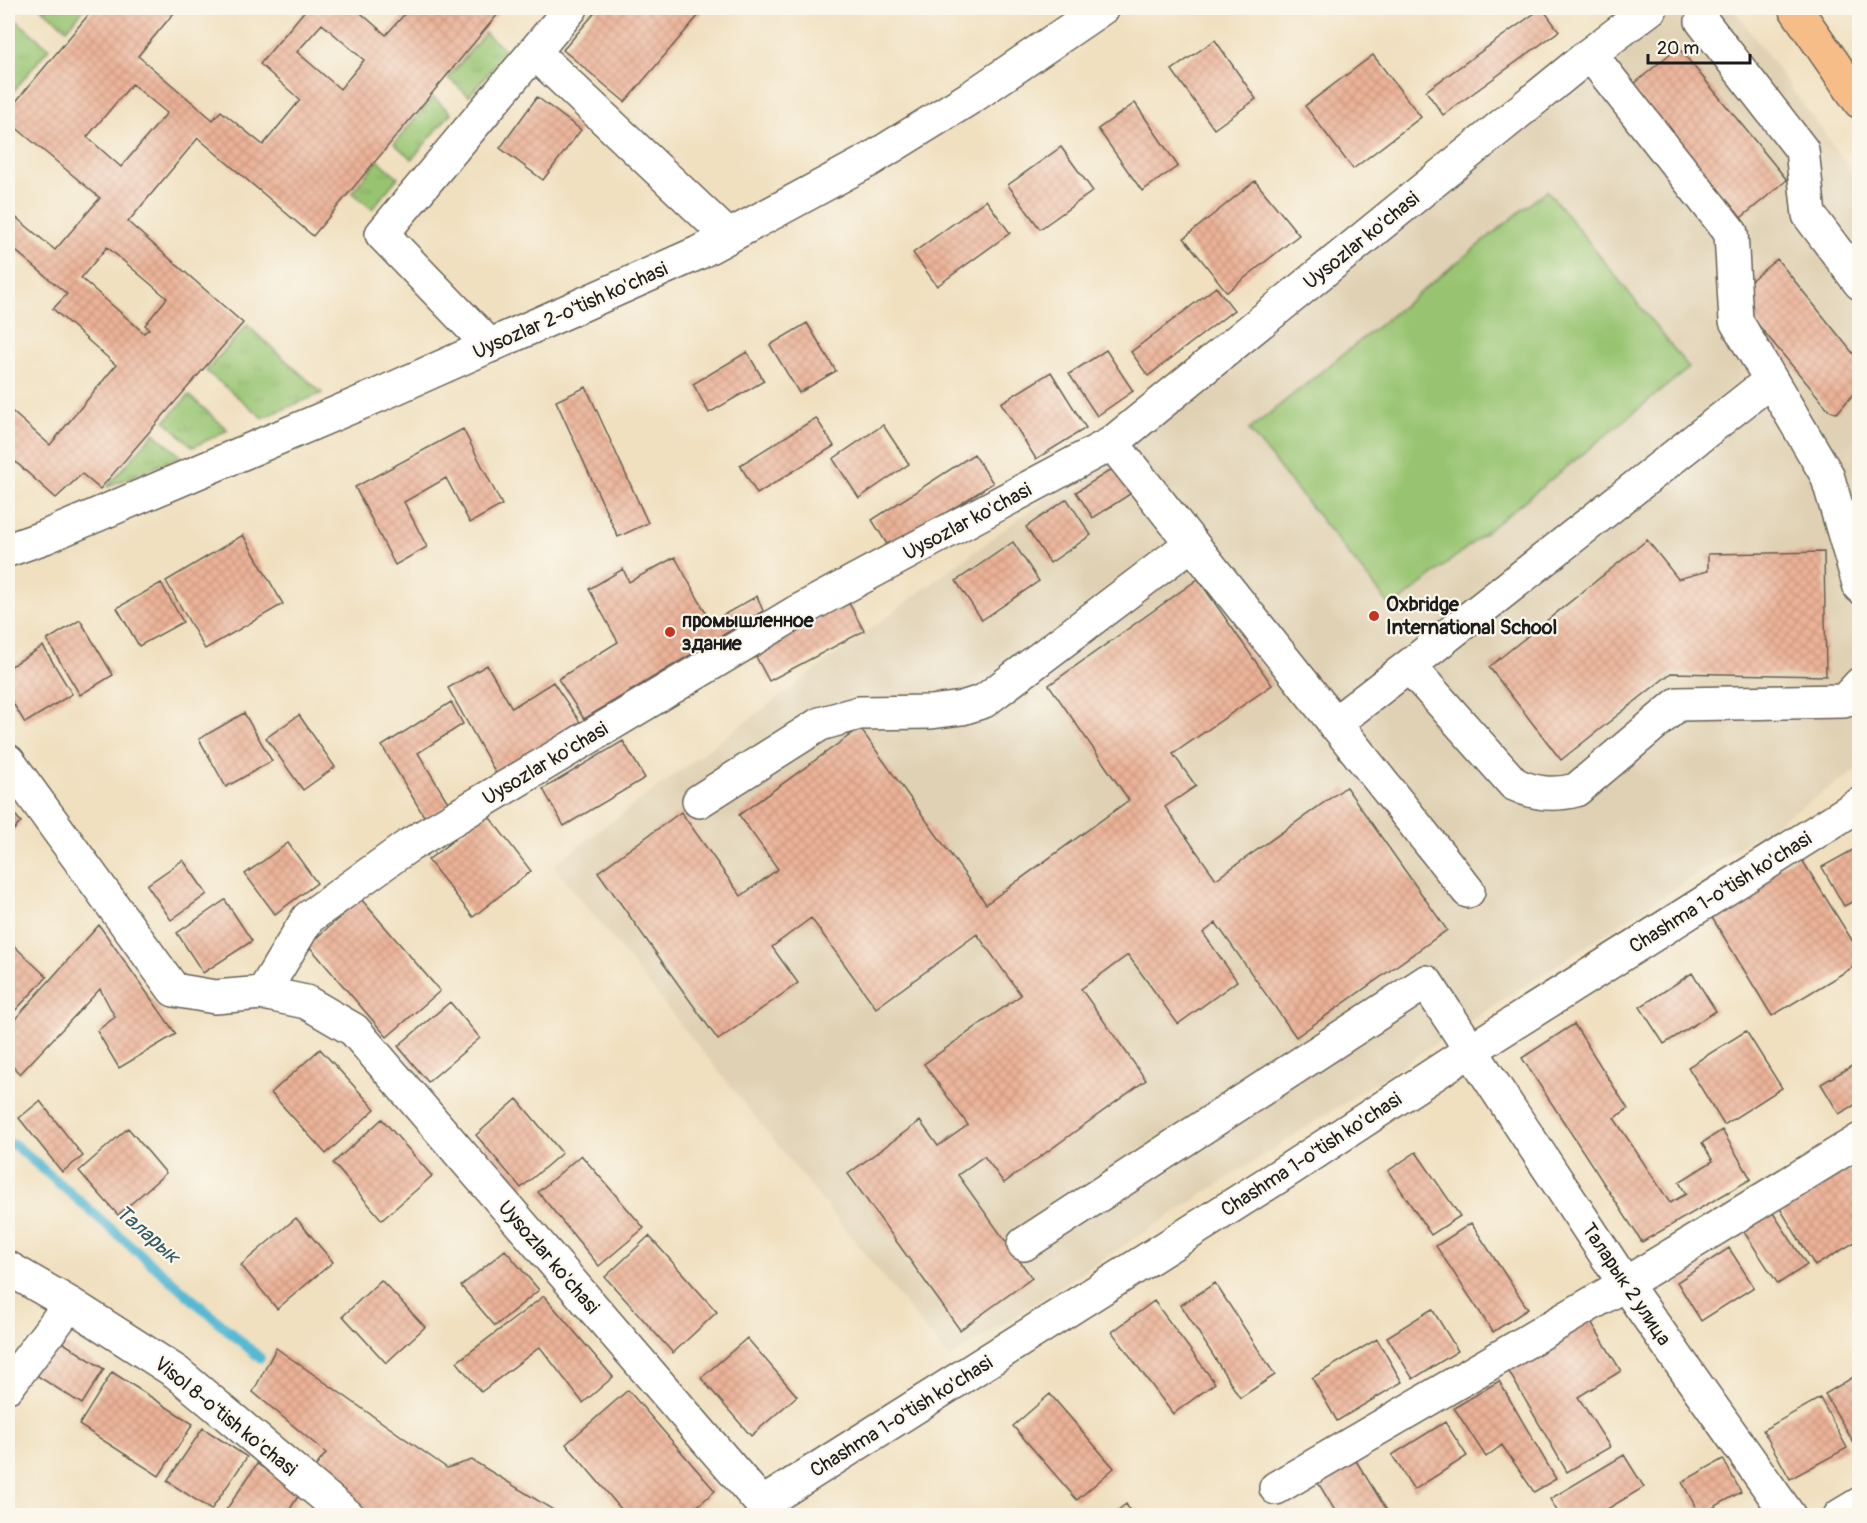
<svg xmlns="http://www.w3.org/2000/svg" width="1867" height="1523" viewBox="0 0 1867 1523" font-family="Pangolin,sans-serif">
  <defs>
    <pattern id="grass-tufts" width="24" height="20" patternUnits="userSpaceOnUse" patternTransform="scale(1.5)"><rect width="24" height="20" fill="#98c471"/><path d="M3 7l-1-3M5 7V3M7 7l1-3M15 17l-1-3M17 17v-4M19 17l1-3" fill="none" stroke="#82a861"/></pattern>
    <pattern id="building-cross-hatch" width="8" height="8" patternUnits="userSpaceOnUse" patternTransform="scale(1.5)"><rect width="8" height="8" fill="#ebb297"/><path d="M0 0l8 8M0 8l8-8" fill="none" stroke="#c99882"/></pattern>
  </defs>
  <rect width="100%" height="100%" fill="#fbf7ec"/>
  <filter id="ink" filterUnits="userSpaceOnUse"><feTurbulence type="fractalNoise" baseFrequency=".0167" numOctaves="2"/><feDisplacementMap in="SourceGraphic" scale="12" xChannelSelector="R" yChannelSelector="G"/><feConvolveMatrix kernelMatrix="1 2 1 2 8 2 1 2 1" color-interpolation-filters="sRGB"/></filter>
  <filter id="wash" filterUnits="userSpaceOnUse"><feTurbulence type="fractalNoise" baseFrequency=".008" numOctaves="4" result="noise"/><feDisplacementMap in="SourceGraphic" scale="24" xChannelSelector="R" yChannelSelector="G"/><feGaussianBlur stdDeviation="1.35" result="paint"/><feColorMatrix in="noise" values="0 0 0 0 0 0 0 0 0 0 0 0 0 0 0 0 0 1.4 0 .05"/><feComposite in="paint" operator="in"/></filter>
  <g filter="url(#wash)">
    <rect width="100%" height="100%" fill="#f0e0c0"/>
    <path fill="#e0d1b4" d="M 1680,8 L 1733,8 L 1859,181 L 1859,769 L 949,1359 L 553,865 L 1095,462 Z"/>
    <path fill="url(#grass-tufts)" stroke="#5a7046" stroke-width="1.5" d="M 41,8 L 85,8 L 67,29 Z
      M 11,16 L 49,48 L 8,98 L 8,20 Z
      M 485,33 L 507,51 L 469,96 L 448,78 Z
      M 433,97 L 451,113 L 412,159 L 394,144 Z
      M 378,160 L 398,177 L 372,209 L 352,193 Z
      M 247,325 L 322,393 L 263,418 L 206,371 Z
      M 189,395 L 228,430 L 193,447 L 165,421 Z
      M 154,433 L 181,456 L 107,487 Z"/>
    <path fill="#98c471" stroke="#5a7046" stroke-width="1.5" d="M 1547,190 L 1689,368 L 1392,608 L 1249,430 Z"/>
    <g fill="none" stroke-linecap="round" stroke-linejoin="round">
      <path stroke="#56b9d4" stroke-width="10" d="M 8,1144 L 15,1145 L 260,1358"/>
    </g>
    <g id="blocks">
      <path fill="url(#building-cross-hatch)" fill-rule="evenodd" d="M 94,8 L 178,8 L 138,56 L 213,120 L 221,111 L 263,145 L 300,100 L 260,64 L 307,8 L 355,8 L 386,35 L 410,8 L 503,8 L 313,236 L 198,138 L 128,222 L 243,323 L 100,489 L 82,474 L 56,498 L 11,458 L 8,463 L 8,408 L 50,445 L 116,365 L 53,309 L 67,294 L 11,247 L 8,252 L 8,221 L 13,215 L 55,250 L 100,198 L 8,121 L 8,111 ZM 322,24 L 364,60 L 340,89 L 297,52 ZM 132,84 L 167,113 L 121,167 L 87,137 ZM 107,247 L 167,298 L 145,325 L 149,329 L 144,333 L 81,278 Z
        M 599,8 L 705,8 L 625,102 L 563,50 Z
        M 1542,8 L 1559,31 L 1443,115 L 1426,91 Z
        M 1215,40 L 1256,99 L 1214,129 L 1172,70 Z
        M 1678,47 L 1787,180 L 1737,221 L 1628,89 Z
        M 1373,55 L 1421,117 L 1353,169 L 1305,106 Z
        M 537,97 L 581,130 L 543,180 L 500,148 Z
        M 1135,103 L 1178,166 L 1142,191 L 1098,129 Z
        M 1061,147 L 1093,191 L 1040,229 L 1008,185 Z
        M 1255,181 L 1299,235 L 1227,292 L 1184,238 Z
        M 986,200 L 1010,233 L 937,286 L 913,253 Z
        M 1777,259 L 1860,362 L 1860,386 L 1838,412 L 1835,413 L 1829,410 L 1745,309 L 1744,286 Z
        M 1216,287 L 1234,310 L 1148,376 L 1131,352 Z
        M 807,323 L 836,371 L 799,393 L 770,345 Z
        M 1106,350 L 1133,391 L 1097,416 L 1069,374 Z
        M 747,352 L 764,381 L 709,413 L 693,384 Z
        M 1051,372 L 1086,428 L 1036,459 L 1001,403 Z
        M 586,387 L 648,523 L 618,537 L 556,401 Z
        M 816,418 L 834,446 L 757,494 L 740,465 Z
        M 883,425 L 909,464 L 859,498 L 833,459 Z
        M 463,429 L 502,505 L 470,523 L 446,478 L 404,502 L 427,547 L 395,565 L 355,487 Z
        M 974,454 L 993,483 L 890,549 L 872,520 Z
        M 1114,468 L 1130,494 L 1093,518 L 1076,492 Z
        M 1067,499 L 1091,535 L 1050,563 L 1026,527 Z
        M 243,535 L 283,604 L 205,649 L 166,581 Z
        M 1647,540 L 1678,579 L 1708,571 L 1708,554 L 1824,552 L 1826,676 L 1671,673 L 1561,760 L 1489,667 Z
        M 1013,542 L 1039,581 L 982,620 L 956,581 Z
        M 675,557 L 711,622 L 757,596 L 763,611 L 584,719 L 558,679 L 618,642 L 589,589 L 623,569 L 629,582 Z
        M 1198,579 L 1272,685 L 1173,754 L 1196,786 L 1165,807 L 1216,879 L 1346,787 L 1447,930 L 1296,1037 L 1216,923 L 1203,933 L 1237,981 L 1178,1024 L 1128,955 L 1081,989 L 1146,1080 L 1004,1183 L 984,1156 L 958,1175 L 1032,1278 L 960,1330 L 848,1174 L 920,1121 L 938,1146 L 968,1125 L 924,1064 L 1021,995 L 977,934 L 876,1008 L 811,918 L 772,947 L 798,983 L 718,1040 L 598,872 L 681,812 L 741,896 L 778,869 L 739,815 L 860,728 L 986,904 L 1129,800 L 1049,685 Z
        M 161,583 L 183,622 L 139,646 L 117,608 Z
        M 849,603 L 864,631 L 769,681 L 754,653 Z
        M 80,620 L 113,675 L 80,695 L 47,640 Z
        M 43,646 L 72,694 L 25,723 L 8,695 L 8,668 Z
        M 487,665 L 512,708 L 553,682 L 580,722 L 498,777 L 448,688 Z
        M 451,702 L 463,724 L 418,753 L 449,804 L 425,818 L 382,746 Z
        M 244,713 L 272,761 L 226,787 L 199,739 Z
        M 299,715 L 335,767 L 303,790 L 266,738 Z
        M 623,741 L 645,778 L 564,826 L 543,789 Z
        M 8,806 L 21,822 L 8,836 Z
        M 487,814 L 531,871 L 473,917 L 428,860 Z
        M 288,843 L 317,883 L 275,914 L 245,874 Z
        M 1860,846 L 1860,898 L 1844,906 L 1822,867 Z
        M 1799,855 L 1860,953 L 1860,963 L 1772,1016 L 1708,911 Z
        M 183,860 L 207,894 L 171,920 L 147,885 Z
        M 361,899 L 440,991 L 387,1037 L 308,945 Z
        M 225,900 L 252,941 L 203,973 L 177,933 Z
        M 99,925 L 176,1034 L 119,1068 L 97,1031 L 115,1017 L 100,989 L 20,1074 L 8,1062 L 8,1027 Z
        M 10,942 L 47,977 L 8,1018 L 8,944 Z
        M 1692,973 L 1716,1011 L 1664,1044 L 1640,1007 Z
        M 450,1002 L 480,1038 L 428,1082 L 398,1046 Z
        M 1574,1024 L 1628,1109 L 1614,1118 L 1670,1203 L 1686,1194 L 1679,1182 L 1713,1161 L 1702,1143 L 1722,1130 L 1751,1179 L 1642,1242 L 1522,1058 Z
        M 1746,1031 L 1782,1088 L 1724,1125 L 1688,1067 Z
        M 320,1049 L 375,1109 L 326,1154 L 271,1093 Z
        M 1860,1061 L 1860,1102 L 1839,1114 L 1821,1084 Z
        M 517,1099 L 562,1153 L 521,1188 L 476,1135 Z
        M 40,1101 L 83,1156 L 62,1172 L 19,1118 Z
        M 382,1119 L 432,1176 L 382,1220 L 333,1163 Z
        M 128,1128 L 166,1173 L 118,1215 L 79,1171 Z
        M 1416,1152 L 1460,1216 L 1431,1235 L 1388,1171 Z
        M 581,1155 L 644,1228 L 599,1266 L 538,1192 Z
        M 1860,1158 L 1860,1239 L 1815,1266 L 1779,1207 Z
        M 1771,1210 L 1807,1265 L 1778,1284 L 1742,1229 Z
        M 296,1218 L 333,1262 L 277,1309 L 241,1265 Z
        M 1471,1223 L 1528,1309 L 1493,1332 L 1436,1246 Z
        M 649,1236 L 717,1312 L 673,1353 L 605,1277 Z
        M 1729,1248 L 1754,1287 L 1701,1321 L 1677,1282 Z
        M 505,1250 L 539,1290 L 495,1326 L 461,1286 Z
        M 381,1280 L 425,1327 L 386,1363 L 343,1316 Z
        M 1215,1283 L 1275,1375 L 1240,1398 L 1181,1305 Z
        M 544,1296 L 613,1377 L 583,1403 L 540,1347 L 481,1392 L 457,1362 Z
        M 1154,1301 L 1215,1383 L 1173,1414 L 1112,1332 Z
        M 1432,1309 L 1458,1351 L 1413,1379 L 1387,1337 Z
        M 1590,1320 L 1621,1371 L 1578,1397 L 1610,1447 L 1567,1472 L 1509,1372 Z
        M 51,1335 L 104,1369 L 82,1404 L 28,1370 Z
        M 747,1338 L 797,1396 L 751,1436 L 701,1378 Z
        M 1377,1339 L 1402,1382 L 1337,1421 L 1312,1378 Z
        M 276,1348 L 447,1468 L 472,1460 L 563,1516 L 363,1516 L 309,1475 L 326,1453 L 253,1392 Z
        M 112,1372 L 193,1424 L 159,1476 L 79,1425 Z
        M 1860,1373 L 1860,1442 L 1855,1445 L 1825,1394 Z
        M 1499,1381 L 1556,1479 L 1534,1492 L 1502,1445 L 1486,1457 L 1454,1408 Z
        M 628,1390 L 715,1491 L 686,1516 L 627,1516 L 566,1444 Z
        M 1050,1394 L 1114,1468 L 1077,1500 L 1013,1426 Z
        M 1820,1398 L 1847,1448 L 1790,1479 L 1763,1430 Z
        M 1445,1422 L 1467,1456 L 1414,1490 L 1392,1455 Z
        M 203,1428 L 247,1457 L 211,1510 L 167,1481 Z
        M 1348,1448 L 1388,1512 L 1383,1516 L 1338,1516 L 1311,1471 Z
        M 1624,1455 L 1644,1487 L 1596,1516 L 1560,1516 L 1550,1499 Z
        M 1723,1459 L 1741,1492 L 1700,1515 L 1682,1482 Z
        M 257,1464 L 300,1493 L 286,1516 L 222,1516 Z
        M 1126,1504 L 1133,1516 L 1110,1516 Z"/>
    </g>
  </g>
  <g filter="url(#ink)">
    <use href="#blocks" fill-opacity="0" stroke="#666155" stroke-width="1.5"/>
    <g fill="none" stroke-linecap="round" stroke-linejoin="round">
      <defs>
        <path id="minor" d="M 1702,21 L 1802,150 L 1809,215 L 1860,283
          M 534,52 L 728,236
          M 1590,54 L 1731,233 L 1736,321 L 1827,475 L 1860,587
          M 490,346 L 382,234 L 571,8
          M 1112,443 L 1468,891
          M 8,550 L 45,537 L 379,395 L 698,253 L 868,161 L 973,96 L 1102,8
          M 1409,666 L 1514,784 C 1535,794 1554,796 1576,790 L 1678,704 L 1844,701 L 1860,684
          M 1334,724 L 1409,666 L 1771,380
          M 8,761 L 174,990 L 215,997 L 263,993 L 306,1002 L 354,1030 L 762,1504 L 1279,1176 L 1471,1050 L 1860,804
          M 699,801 L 820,724 L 859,713 L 931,712 L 962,708 L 984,701 L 1191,544
          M 263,993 L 308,918 L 408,846 L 797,612 L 1112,443 L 1590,54 L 1651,8
          M 1024,1244 L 1426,982 L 1625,1284 L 1789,1516
          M 8,1268 L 70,1304 L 176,1372 L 348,1516
          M 8,1386 L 70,1304
          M 1276,1488 L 1625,1284 L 1860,1140
          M 1840,1516 L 1860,1504"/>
        <path id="major" d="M 1795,8 L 1860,102"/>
      </defs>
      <use href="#minor" stroke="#666155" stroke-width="36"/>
      <use href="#major" stroke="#666155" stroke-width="36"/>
      <use href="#minor" stroke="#fff" stroke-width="33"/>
      <use href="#major" stroke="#f7bd88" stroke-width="33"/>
    </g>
  </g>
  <g fill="#c8321e" stroke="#fbf7ec" stroke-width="2">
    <circle cx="1374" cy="616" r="6"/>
    <circle cx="670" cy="632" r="6"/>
  </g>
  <g text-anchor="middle" stroke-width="4.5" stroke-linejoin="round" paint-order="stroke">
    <g font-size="20" fill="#1c1c1c" stroke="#fbf7ec">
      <text transform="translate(1361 240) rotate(-39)" y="7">Uysozlar ko'chasi</text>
      <text transform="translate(570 310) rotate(-24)" y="7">Uysozlar 2-o'tish ko'chasi</text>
      <text transform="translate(967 521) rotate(-28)" y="7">Uysozlar ko'chasi</text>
      <text transform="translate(545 763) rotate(-31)" y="7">Uysozlar ko'chasi</text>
      <text transform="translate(1720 892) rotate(-32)" y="7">Chashma 1-o'tish ko'chasi</text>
      <text transform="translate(1311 1154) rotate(-33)" y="7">Chashma 1-o'tish ko'chasi</text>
      <text transform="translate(549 1257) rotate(49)" y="7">Uysozlar ko'chasi</text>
      <text transform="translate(1627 1284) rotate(56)" y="7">Таларык 2 улица</text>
      <text transform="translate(226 1416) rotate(39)" y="7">Visol 8-o'tish ko'chasi</text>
      <text transform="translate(901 1416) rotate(-32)" y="7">Chashma 1-o'tish ko'chasi</text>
    </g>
    <g font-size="20" font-weight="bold" fill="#1c1c1c" stroke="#fbf7ec" text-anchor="start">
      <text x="1386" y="611">Oxbridge<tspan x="1386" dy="23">International School</tspan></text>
      <text x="682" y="627">промышленное<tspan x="682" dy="23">здание</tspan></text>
    </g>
    <g font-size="21" font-style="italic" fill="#335b66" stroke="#fbf7ec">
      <text transform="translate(148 1234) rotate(41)" y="7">Таларык</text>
    </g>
  </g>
  <rect width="1867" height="1523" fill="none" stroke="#fbf7ec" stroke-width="30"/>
  <path d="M1648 54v9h102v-9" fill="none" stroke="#1c1c1c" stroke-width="3"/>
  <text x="1657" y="54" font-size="18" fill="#1c1c1c" stroke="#fbf7ec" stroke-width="4.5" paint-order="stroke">20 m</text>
</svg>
